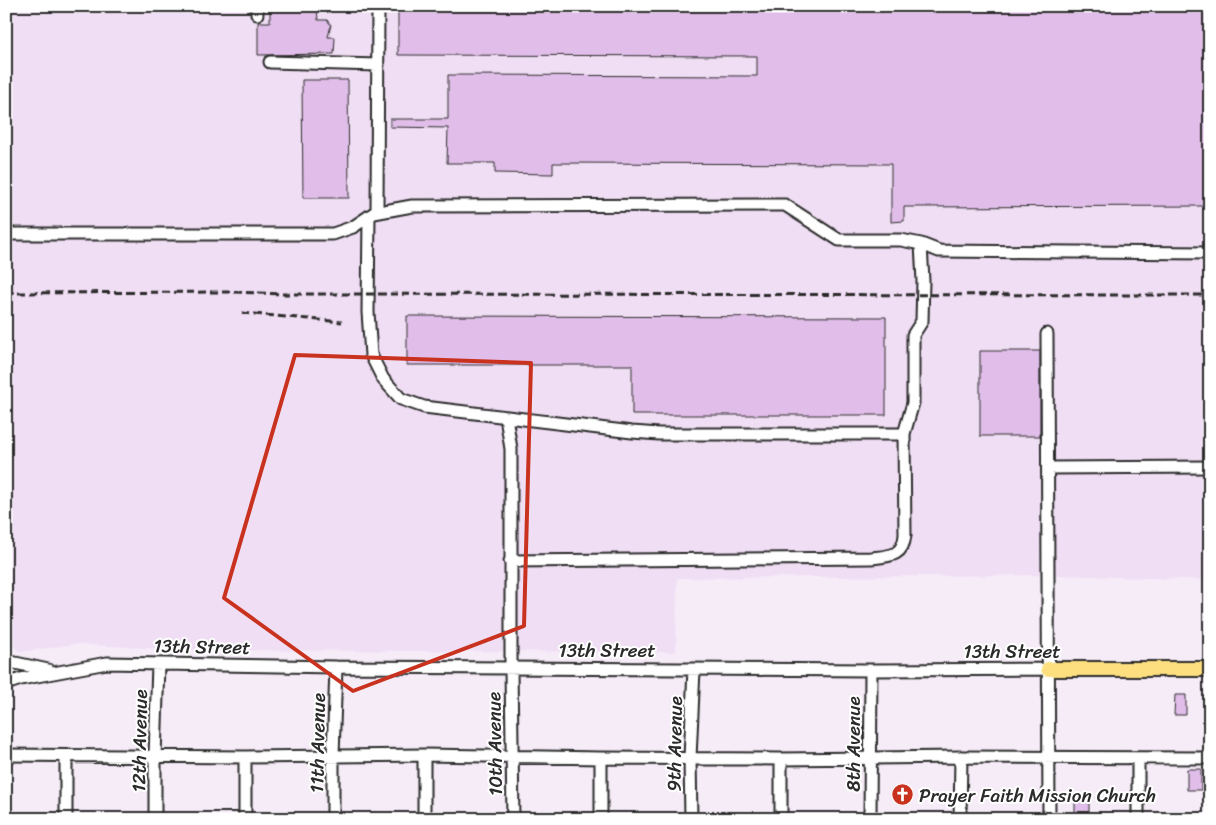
<svg xmlns="http://www.w3.org/2000/svg" width="1216" height="825" viewBox="0 0 1216 825" font-family="Sriracha,sans-serif">
  <rect width="100%" height="100%" fill="#f6ecf8"/>
  <filter id="ink" filterUnits="userSpaceOnUse"><feTurbulence type="fractalNoise" baseFrequency=".02" numOctaves="2"/><feDisplacementMap in="SourceGraphic" scale="10" xChannelSelector="R" yChannelSelector="G"/><feConvolveMatrix kernelMatrix="1 2 1 2 8 2 1 2 1" color-interpolation-filters="sRGB"/></filter>
  <g filter="url(#ink)">
    <path fill="#f0def4" d="M 6,6 L 1210,6 L 1210,580 L 1058,575 L 677,578 L 676,652 L 181,650 L 75,644 L 21,652 L 6,642 Z"/>
    <path fill="#e1bee9" stroke="#2b2b2b" d="M 270,6 L 315,6 L 315,10 L 317,9 L 318,20 L 327,20 L 331,25 L 328,37 L 335,37 L 334,54 L 258,55 L 258,22 L 270,22 Z
      M 398,6 L 1210,6 L 1210,206 L 904,207 L 904,221 L 891,222 L 891,164 L 553,163 L 553,174 L 495,173 L 495,163 L 447,163 L 448,128 L 390,127 L 390,119 L 448,119 L 448,75 L 757,76 L 757,56 L 398,55 Z
      M 302,80 L 348,80 L 349,198 L 303,198 Z
      M 407,316 L 886,317 L 886,415 L 632,415 L 632,365 L 407,365 Z
      M 980,351 L 1040,351 L 1040,436 L 980,436 Z
      M 1175,695 L 1186,695 L 1186,715 L 1174,715 Z
      M 1187,769 L 1201,769 L 1201,790 L 1187,790 Z
      M 1075,801 L 1089,801 L 1089,819 L 1075,819 Z"/>
    <g fill="none" stroke-linecap="round" stroke-linejoin="round">
      <defs>
        <path id="minor" d="M 257,14 L 257,6
          M 270,62 L 378,65
          M 377,212 L 378,6
          M 369,216 L 368,312 L 371,355 L 383,379 L 401,399 L 424,407 L 632,432 L 659,434 L 904,434 L 913,403 L 913,335 L 922,321 L 923,281 L 921,244
          M 6,234 L 333,234 L 353,227 L 374,213 L 412,206 L 785,205 L 839,240 L 901,240 L 921,244 L 939,251 L 1210,253
          M 1047,334 L 1049,819
          M 506,417 L 511,449 L 511,668 L 513,819
          M 1048,468 L 1210,467
          M 510,561 L 871,558 C 889,556 903,557 905,535 L 904,434
          M 6,661 L 48,670
          M 6,684 L 21,679 L 107,663 L 336,667 L 871,670 L 1048,669
          M 6,755 L 245,757 L 424,755 L 601,758 L 781,759 L 961,757 L 1210,758
          M 66,756 L 66,819
          M 601,758 L 601,819
          M 155,819 L 155,757 L 158,664
          M 245,819 L 245,757
          M 333,819 L 333,756 L 336,667
          M 424,819 L 424,755
          M 691,819 L 690,758 L 694,669
          M 781,819 L 781,759
          M 870,819 L 871,670
          M 960,819 L 961,757
          M 1138,819 L 1138,758"/>
        <path id="major" d="M 1048,669 L 1210,669"/>
      </defs>
      <use href="#minor" stroke="#2b2b2b" stroke-width="15"/>
      <use href="#major" stroke="#2b2b2b" stroke-width="18"/>
      <use href="#minor" stroke="#fff" stroke-width="11"/>
      <use href="#major" stroke="#fddf80" stroke-width="14"/>
      <path stroke="#2b2b2b" stroke-width="3" stroke-dasharray="8 4" stroke-linecap="butt" d="M 6,293 L 233,292 L 285,294 L 1210,295
        M 242,313 L 342,322"/>
    </g>
  </g>
  <path fill="none" stroke="#c8321e" stroke-width="4" stroke-linejoin="round" d="M 295,355 L 531,363 L 524,626 L 353,691 L 224,598 Z"/>
  <defs>
    <symbol id="church-disc" viewBox="-11 -11 22 22"><circle r="9.5" fill="#c8321e" stroke="#fff"/><path d="M-1.2-6h2.4v3.5h3.3v2.4h-3.3V6h-2.4V-.1h-3.3v-2.4h3.3Z" fill="#fff"/></symbol>
  </defs>
  <g fill-rule="evenodd">
    <use href="#church-disc" x="890" y="782" width="25" height="25"/>
  </g>
  <g text-anchor="middle" stroke-width="4" stroke-linejoin="round" paint-order="stroke">
    <g font-size="19" fill="#2b2b2b" stroke="#fff">
      <text transform="translate(202 646) rotate(1)" y="7">13th Street</text>
      <text x="607" y="657">13th Street</text>
      <text x="1012" y="658">13th Street</text>
      <text transform="translate(139 741) rotate(-89)" y="7">12th Avenue</text>
      <text transform="translate(317 743) rotate(-89)" y="7">11th Avenue</text>
      <text transform="translate(494 744) rotate(-91)" y="7">10th Avenue</text>
      <text transform="translate(674 744) rotate(-89)" y="7">9th Avenue</text>
      <text transform="translate(853 744) rotate(-90)" y="7">8th Avenue</text>
    </g>
    <g font-size="19" fill="#2b2b2b" stroke="#fff" text-anchor="start">
      <text x="919" y="802">Prayer Faith Mission Church</text>
    </g>
  </g>
  <rect width="1216" height="825" fill="none" stroke="#fff" stroke-width="25"/>
  <rect x="12" y="12" width="1191" height="800" fill="none" stroke="#2b2b2b" stroke-width="2" filter="url(#ink)"/>
</svg>
